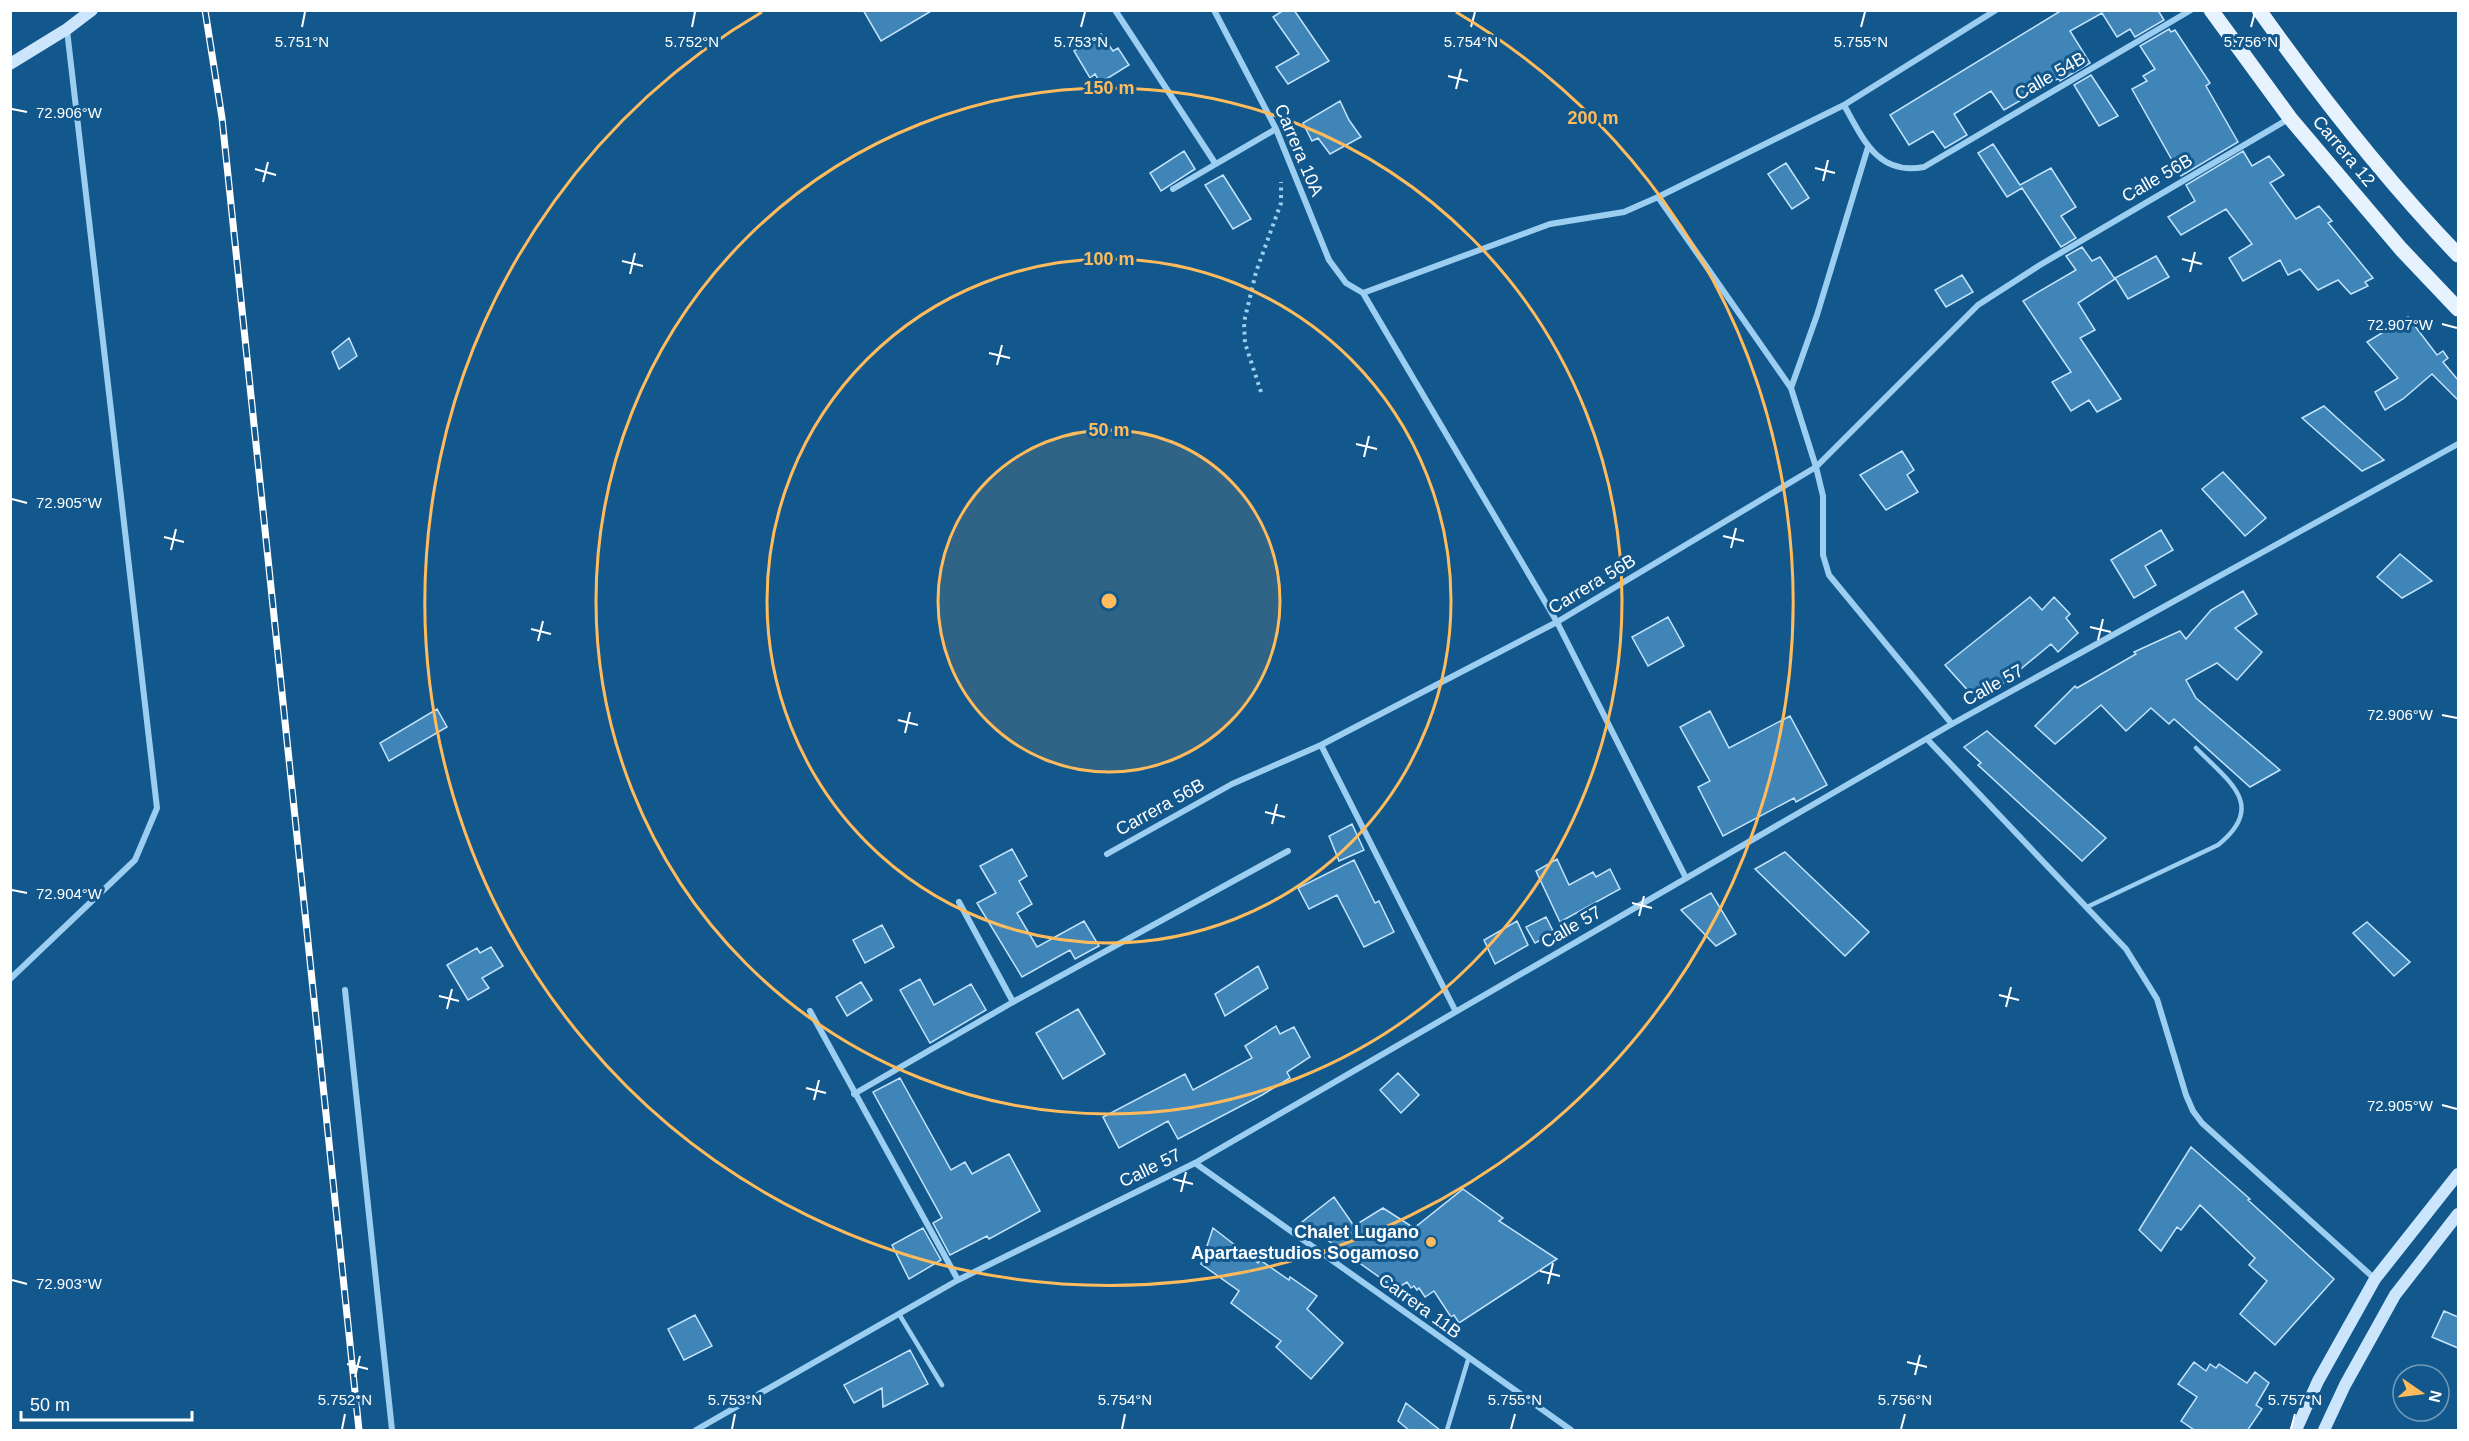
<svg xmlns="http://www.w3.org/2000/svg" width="2469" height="1441" viewBox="0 0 2469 1441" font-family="Arial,sans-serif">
  <rect width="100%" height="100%" fill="#13588d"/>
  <path fill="#4085b8" stroke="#c3e4fc" stroke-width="1.5" d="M 863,10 L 933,10 L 881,41 Z
    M 1284,10 L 1294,10 L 1329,61 L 1288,84 L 1276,67 L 1299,54 L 1273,17 Z
    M 2062,10 L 2163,10 L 2159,12 L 2164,20 L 2135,37 L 2130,29 L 2117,37 L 2102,13 L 2070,31 L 2090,63 L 2060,81 L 2059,78 L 2004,110 L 1991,91 L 1954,114 L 1967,135 L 1945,148 L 1933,131 L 1909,145 L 1890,115 Z
    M 2169,29 L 2171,32 L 2175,30 L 2210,83 L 2206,86 L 2238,142 L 2181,176 L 2132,89 L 2147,81 L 2143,76 L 2155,69 L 2140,46 Z
    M 1101,34 L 1113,51 L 1118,48 L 1129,65 L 1100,83 L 1095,74 L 1090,78 L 1074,51 Z
    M 2091,75 L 2118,116 L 2099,126 L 2074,85 Z
    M 1340,101 L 1349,120 L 1361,137 L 1330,154 L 1318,138 L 1312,141 L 1303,123 Z
    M 1993,144 L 2020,185 L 2051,168 L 2076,207 L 2061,216 L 2076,238 L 2061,247 L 2022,188 L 2007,197 L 1978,153 Z
    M 1184,151 L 1195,169 L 1161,191 L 1150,173 Z
    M 2243,151 L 2252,166 L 2269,156 L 2284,175 L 2270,183 L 2296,219 L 2319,206 L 2332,221 L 2328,223 L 2373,278 L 2365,282 L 2368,286 L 2351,294 L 2338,280 L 2318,290 L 2300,269 L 2288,275 L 2280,260 L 2243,281 L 2229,258 L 2252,244 L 2226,209 L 2181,235 L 2168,217 L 2195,201 L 2186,185 Z
    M 1786,163 L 1809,198 L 1792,209 L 1768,174 Z
    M 1223,175 L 1251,219 L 1233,229 L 1205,185 Z
    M 2082,247 L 2092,261 L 2100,257 L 2115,279 L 2078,303 L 2095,330 L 2080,338 L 2121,399 L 2097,412 L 2089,400 L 2071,411 L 2052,382 L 2071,372 L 2023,301 L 2076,270 L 2066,256 Z
    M 2156,256 L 2169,277 L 2128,299 L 2115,278 Z
    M 1962,275 L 1973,292 L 1946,307 L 1935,290 Z
    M 2408,317 L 2437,355 L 2443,351 L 2448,358 L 2443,362 L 2458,380 L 2458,400 L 2432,374 L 2403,399 L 2385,410 L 2375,392 L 2398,378 L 2367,342 Z
    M 349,338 L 357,356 L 339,369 L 332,352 Z
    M 2324,406 L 2337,418 L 2384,460 L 2362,471 L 2302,418 Z
    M 1902,451 L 1914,470 L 1907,475 L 1918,492 L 1886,510 L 1860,475 Z
    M 2223,472 L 2266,518 L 2245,536 L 2202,489 Z
    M 2161,530 L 2173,550 L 2145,566 L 2156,585 L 2134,598 L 2111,560 Z
    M 2400,554 L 2432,581 L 2402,598 L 2377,577 Z
    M 2243,591 L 2257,614 L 2235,628 L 2262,652 L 2237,680 L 2217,663 L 2186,680 L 2196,698 L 2280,770 L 2250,787 L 2174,719 L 2169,724 L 2151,708 L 2126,731 L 2101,705 L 2055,744 L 2035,726 L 2075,686 L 2077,688 L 2136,654 L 2134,652 L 2180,631 L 2186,639 L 2211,610 Z
    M 2030,597 L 2042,610 L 2054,597 L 2070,614 L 2066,618 L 2078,633 L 2058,652 L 2051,644 L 1999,687 L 1995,682 L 1972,695 L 1945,665 Z
    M 1668,617 L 1684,646 L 1648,666 L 1632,637 Z
    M 437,709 L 447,727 L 389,761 L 380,743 Z
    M 1710,711 L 1729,748 L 1790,716 L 1827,785 L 1796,802 L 1794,798 L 1723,836 L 1698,787 L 1710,781 L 1680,727 Z
    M 1987,731 L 2106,838 L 2082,861 L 1978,765 L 1981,763 L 1964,747 Z
    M 1352,824 L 1364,850 L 1339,861 L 1329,836 Z
    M 1012,849 L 1027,876 L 1019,881 L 1032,904 L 1017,913 L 1037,947 L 1084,921 L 1099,946 L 1075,959 L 1070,950 L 1022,977 L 977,903 L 996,893 L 980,866 Z
    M 1785,852 L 1869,932 L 1845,956 L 1755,869 Z
    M 1557,859 L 1569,885 L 1593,872 L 1596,877 L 1610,869 L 1620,889 L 1560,922 L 1536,871 Z
    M 1354,860 L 1375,903 L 1379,901 L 1394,932 L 1364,947 L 1337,895 L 1309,909 L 1298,888 Z
    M 1711,893 L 1736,934 L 1716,946 L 1681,910 Z
    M 1546,917 L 1554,933 L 1535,943 L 1526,927 Z
    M 1517,921 L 1528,945 L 1495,964 L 1484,940 Z
    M 2367,922 L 2410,962 L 2394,976 L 2353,933 Z
    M 882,925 L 894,947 L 865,963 L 853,940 Z
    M 491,947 L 503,966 L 482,978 L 489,988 L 468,1000 L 447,965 L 477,948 L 480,953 Z
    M 1258,966 L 1268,988 L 1225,1016 L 1215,994 Z
    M 920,979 L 934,1005 L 971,984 L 986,1010 L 930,1043 L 900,990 Z
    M 861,982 L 872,1000 L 847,1016 L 836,997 Z
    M 1078,1009 L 1105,1054 L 1063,1079 L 1036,1033 Z
    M 1276,1026 L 1280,1034 L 1294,1027 L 1310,1057 L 1287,1072 L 1290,1078 L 1262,1095 L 1178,1139 L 1168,1121 L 1119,1148 L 1103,1117 L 1185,1074 L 1193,1090 L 1252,1058 L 1245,1046 Z
    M 1398,1073 L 1419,1095 L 1401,1113 L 1380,1090 Z
    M 900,1078 L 951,1170 L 965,1162 L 972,1174 L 1009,1154 L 1040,1211 L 989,1239 L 987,1236 L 950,1255 L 933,1223 L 942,1218 L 873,1092 Z
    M 2191,1147 L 2250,1199 L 2248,1200 L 2334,1279 L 2275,1345 L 2240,1314 L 2267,1281 L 2249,1265 L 2255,1258 L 2200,1205 L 2181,1230 L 2177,1227 L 2161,1251 L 2139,1230 Z
    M 1463,1189 L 1503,1218 L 1499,1221 L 1557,1259 L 1459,1323 L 1454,1315 L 1451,1317 L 1434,1291 L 1425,1297 L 1419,1288 L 1417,1290 L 1414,1286 L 1411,1288 L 1407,1282 L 1396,1289 L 1302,1222 L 1334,1197 L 1354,1226 L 1383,1208 L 1414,1228 Z
    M 923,1228 L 941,1260 L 909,1279 L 892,1245 Z
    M 1213,1228 L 1258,1263 L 1260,1260 L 1289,1280 L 1290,1277 L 1317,1296 L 1307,1309 L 1343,1343 L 1311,1379 L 1276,1347 L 1281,1341 L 1231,1303 L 1239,1291 L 1201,1264 Z
    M 2444,1311 L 2458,1317 L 2458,1348 L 2432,1337 Z
    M 695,1315 L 712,1346 L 684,1360 L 668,1329 Z
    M 910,1350 L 928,1384 L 883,1407 L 882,1388 L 854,1403 L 844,1385 Z
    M 2194,1362 L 2206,1371 L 2210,1364 L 2216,1368 L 2219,1364 L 2247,1383 L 2255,1372 L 2269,1383 L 2256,1405 L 2262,1409 L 2247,1431 L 2196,1431 L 2181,1421 L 2197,1397 L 2178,1384 Z
    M 1406,1403 L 1441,1431 L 1410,1431 L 1398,1421 Z"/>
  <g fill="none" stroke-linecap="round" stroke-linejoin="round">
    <path stroke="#9ccef1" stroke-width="4" stroke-dasharray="3 4.5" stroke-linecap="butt" d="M 1261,392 L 1245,343 L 1244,322 L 1256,272 L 1281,203 L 1281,182"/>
    <path stroke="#9ccef1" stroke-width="4.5" d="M 2087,907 L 2218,845 C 2268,805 2228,781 2196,748
      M 899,1314 L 942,1385
      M 1447,1430 L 1468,1360"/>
    <path stroke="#9ccef1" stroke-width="6" d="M 1115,10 L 1215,163
      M 1214,10 L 1276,129 L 1329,260 L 1346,283 L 1363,293 L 1557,622 L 1686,878
      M 1844,105 C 1863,139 1878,176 1924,167 L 2191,10
      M 1173,189 L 1276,129
      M 1658,197 L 1791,388 L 1816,467 L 1823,496 L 1823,555 L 1829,575 L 1952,724
      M 1363,293 L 1550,224 L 1624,212 L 1658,197 L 1844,105 L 1996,10
      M 1791,388 L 1817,315 L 1868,147
      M 1927,739 L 2126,949 L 2157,999 L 2186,1095 L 2193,1111 L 2202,1123 L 2375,1279
      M 1321,745 L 1455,1010
      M 1107,854 L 1232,784 L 1321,745 L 1557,622 L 1816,467 L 1978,305 L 2040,265 L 2290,118
      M 959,902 L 1013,1002
      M 10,979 L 135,860 L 157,808 L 67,30
      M 345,990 L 392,1430
      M 810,1011 L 958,1280
      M 854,1094 L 1013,1002 L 1288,851
      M 1195,1163 L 1571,1430
      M 696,1430 L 958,1280 L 1195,1163 L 1952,724 L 2458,444"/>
    <path stroke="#cbe6fc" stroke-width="12" d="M 10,64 L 67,29 L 92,10
      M 2296,1430 L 2318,1381 L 2375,1279 L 2458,1174
      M 2324,1430 L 2345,1385 L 2395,1295 L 2458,1214"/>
    <path stroke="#e6f3ff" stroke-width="15" d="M 2211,10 L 2290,118 L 2401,249 L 2458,309
      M 2259,10 C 2320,96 2385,179 2458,255"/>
    <defs>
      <path id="rail" d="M 205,10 L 222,118 L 359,1430"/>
    </defs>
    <use href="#rail" stroke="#fff" stroke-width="7"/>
    <use href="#rail" stroke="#13588d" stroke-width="4.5" stroke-dasharray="14" stroke-linecap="butt"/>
  </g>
  <path fill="none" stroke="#fff" stroke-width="2" d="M 302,27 L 305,12M 692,27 L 695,12M 1081,27 L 1085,12M 1471,27 L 1475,12M 1861,27 L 1865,12M 2251,27 L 2255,12M 1448,76 L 1468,81M 1456,89 L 1461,69M 12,109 L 27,112M 1815,168 L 1835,173M 255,169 L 276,175M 1823,181 L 1828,160M 263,182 L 268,162M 2182,259 L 2202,264M 622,261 L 643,266M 2190,272 L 2195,252M 630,274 L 635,253M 2442,324 L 2457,328M 989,353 L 1010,358M 997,365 L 1002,345M 1356,444 L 1377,449M 1364,457 L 1369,436M 12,499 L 27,503M 1723,536 L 1744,541M 164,537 L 184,542M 1731,548 L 1736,528M 171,550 L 176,529M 2090,627 L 2111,632M 531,629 L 551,634M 2098,640 L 2103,619M 538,641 L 543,621M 2442,715 L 2457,718M 898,720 L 918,725M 905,733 L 910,712M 1265,812 L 1285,817M 1272,824 L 1277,804M 12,890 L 27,893M 1632,903 L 1652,908M 1639,916 L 1644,896M 1999,995 L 2019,1000M 439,996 L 459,1001M 2006,1007 L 2011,987M 447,1009 L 452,989M 806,1088 L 826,1093M 814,1100 L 819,1080M 2442,1105 L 2457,1109M 1173,1179 L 1193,1184M 1181,1192 L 1186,1172M 1540,1271 L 1560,1276M 12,1280 L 27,1284M 1548,1284 L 1553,1263M 1907,1362 L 1927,1367M 347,1364 L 368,1369M 1915,1375 L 1920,1355M 355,1377 L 360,1356M 342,1429 L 345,1414M 732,1429 L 735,1414M 1122,1429 L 1125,1414M 1511,1429 L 1515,1414M 1901,1429 L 1905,1414M 2291,1429 L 2295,1414"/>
  <circle cx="1109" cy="601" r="171" fill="#ffbb5c" fill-opacity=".12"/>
  <g fill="none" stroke="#ffbb5c" stroke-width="3">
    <circle cx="1109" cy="601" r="171"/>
    <circle cx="1109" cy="601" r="342"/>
    <circle cx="1109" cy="601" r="513"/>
    <path d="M1456 12A684 684 0 1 1 762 12"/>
  </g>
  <circle fill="#ffbb5c" stroke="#13588d" stroke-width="2" cx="1431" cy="1242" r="6"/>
  <g text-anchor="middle" stroke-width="6" stroke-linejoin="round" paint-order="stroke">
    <g font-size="18" fill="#fff" stroke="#13588d">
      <text transform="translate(2050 76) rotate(-30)" y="6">Calle 54B</text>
      <text transform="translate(1299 150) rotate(67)" y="6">Carrera 10A</text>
      <text transform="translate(2344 151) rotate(50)" y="6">Carrera 12</text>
      <text transform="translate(2157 178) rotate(-30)" y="6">Calle 56B</text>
      <text transform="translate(1592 584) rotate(-31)" y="6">Carrera 56B</text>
      <text transform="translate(1993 685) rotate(-29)" y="6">Calle 57</text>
      <text transform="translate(1160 807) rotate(-29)" y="6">Carrera 56B</text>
      <text transform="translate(1571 927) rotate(-30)" y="6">Calle 57</text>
      <text transform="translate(1150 1168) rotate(-26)" y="6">Calle 57</text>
      <text transform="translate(1420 1306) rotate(36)" y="6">Carrera 11B</text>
    </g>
    <g font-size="18" font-weight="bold" fill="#fff" stroke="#13588d" text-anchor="end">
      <text x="1419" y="1238">Chalet Lugano<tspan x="1419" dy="21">Apartaestudios Sogamoso</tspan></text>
    </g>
  </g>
  <g font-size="15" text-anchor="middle" fill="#fff" stroke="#13588d" stroke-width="6" stroke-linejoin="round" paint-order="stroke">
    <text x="302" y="47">5.751°N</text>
    <text x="692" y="47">5.752°N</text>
    <text x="1081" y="47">5.753°N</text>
    <text x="1471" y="47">5.754°N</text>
    <text x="1861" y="47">5.755°N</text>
    <text x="2251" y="47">5.756°N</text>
    <text x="69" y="118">72.906°W</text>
    <text x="2400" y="330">72.907°W</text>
    <text x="69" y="508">72.905°W</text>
    <text x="2400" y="720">72.906°W</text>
    <text x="69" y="899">72.904°W</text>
    <text x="2400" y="1111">72.905°W</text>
    <text x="69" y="1289">72.903°W</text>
    <text x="345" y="1405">5.752°N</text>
    <text x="735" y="1405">5.753°N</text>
    <text x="1125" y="1405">5.754°N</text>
    <text x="1515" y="1405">5.755°N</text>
    <text x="1905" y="1405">5.756°N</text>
    <text x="2295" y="1405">5.757°N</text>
  </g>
  <circle cx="1109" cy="601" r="9" fill="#ffbb5c" stroke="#13588d" stroke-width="3"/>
  <g font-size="18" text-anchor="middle" font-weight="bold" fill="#ffbb5c" stroke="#13588d" stroke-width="6" stroke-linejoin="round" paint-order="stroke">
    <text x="1109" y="94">150 m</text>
    <text x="1593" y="124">200 m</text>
    <text x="1109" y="265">100 m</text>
    <text x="1109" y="436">50 m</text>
  </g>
  <rect width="2469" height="1441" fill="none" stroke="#ffffff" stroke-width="24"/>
  <g transform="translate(2421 1393) rotate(104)"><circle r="28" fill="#13588d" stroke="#719bbb" stroke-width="1.5"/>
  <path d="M0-4.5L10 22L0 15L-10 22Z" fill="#ffbb5c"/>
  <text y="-9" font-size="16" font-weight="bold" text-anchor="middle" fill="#ffffff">N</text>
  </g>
  <path d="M21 1411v9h171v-9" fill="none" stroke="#ffffff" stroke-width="3"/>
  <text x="30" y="1411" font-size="18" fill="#ffffff" stroke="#13588d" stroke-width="4.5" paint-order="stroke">50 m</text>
</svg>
